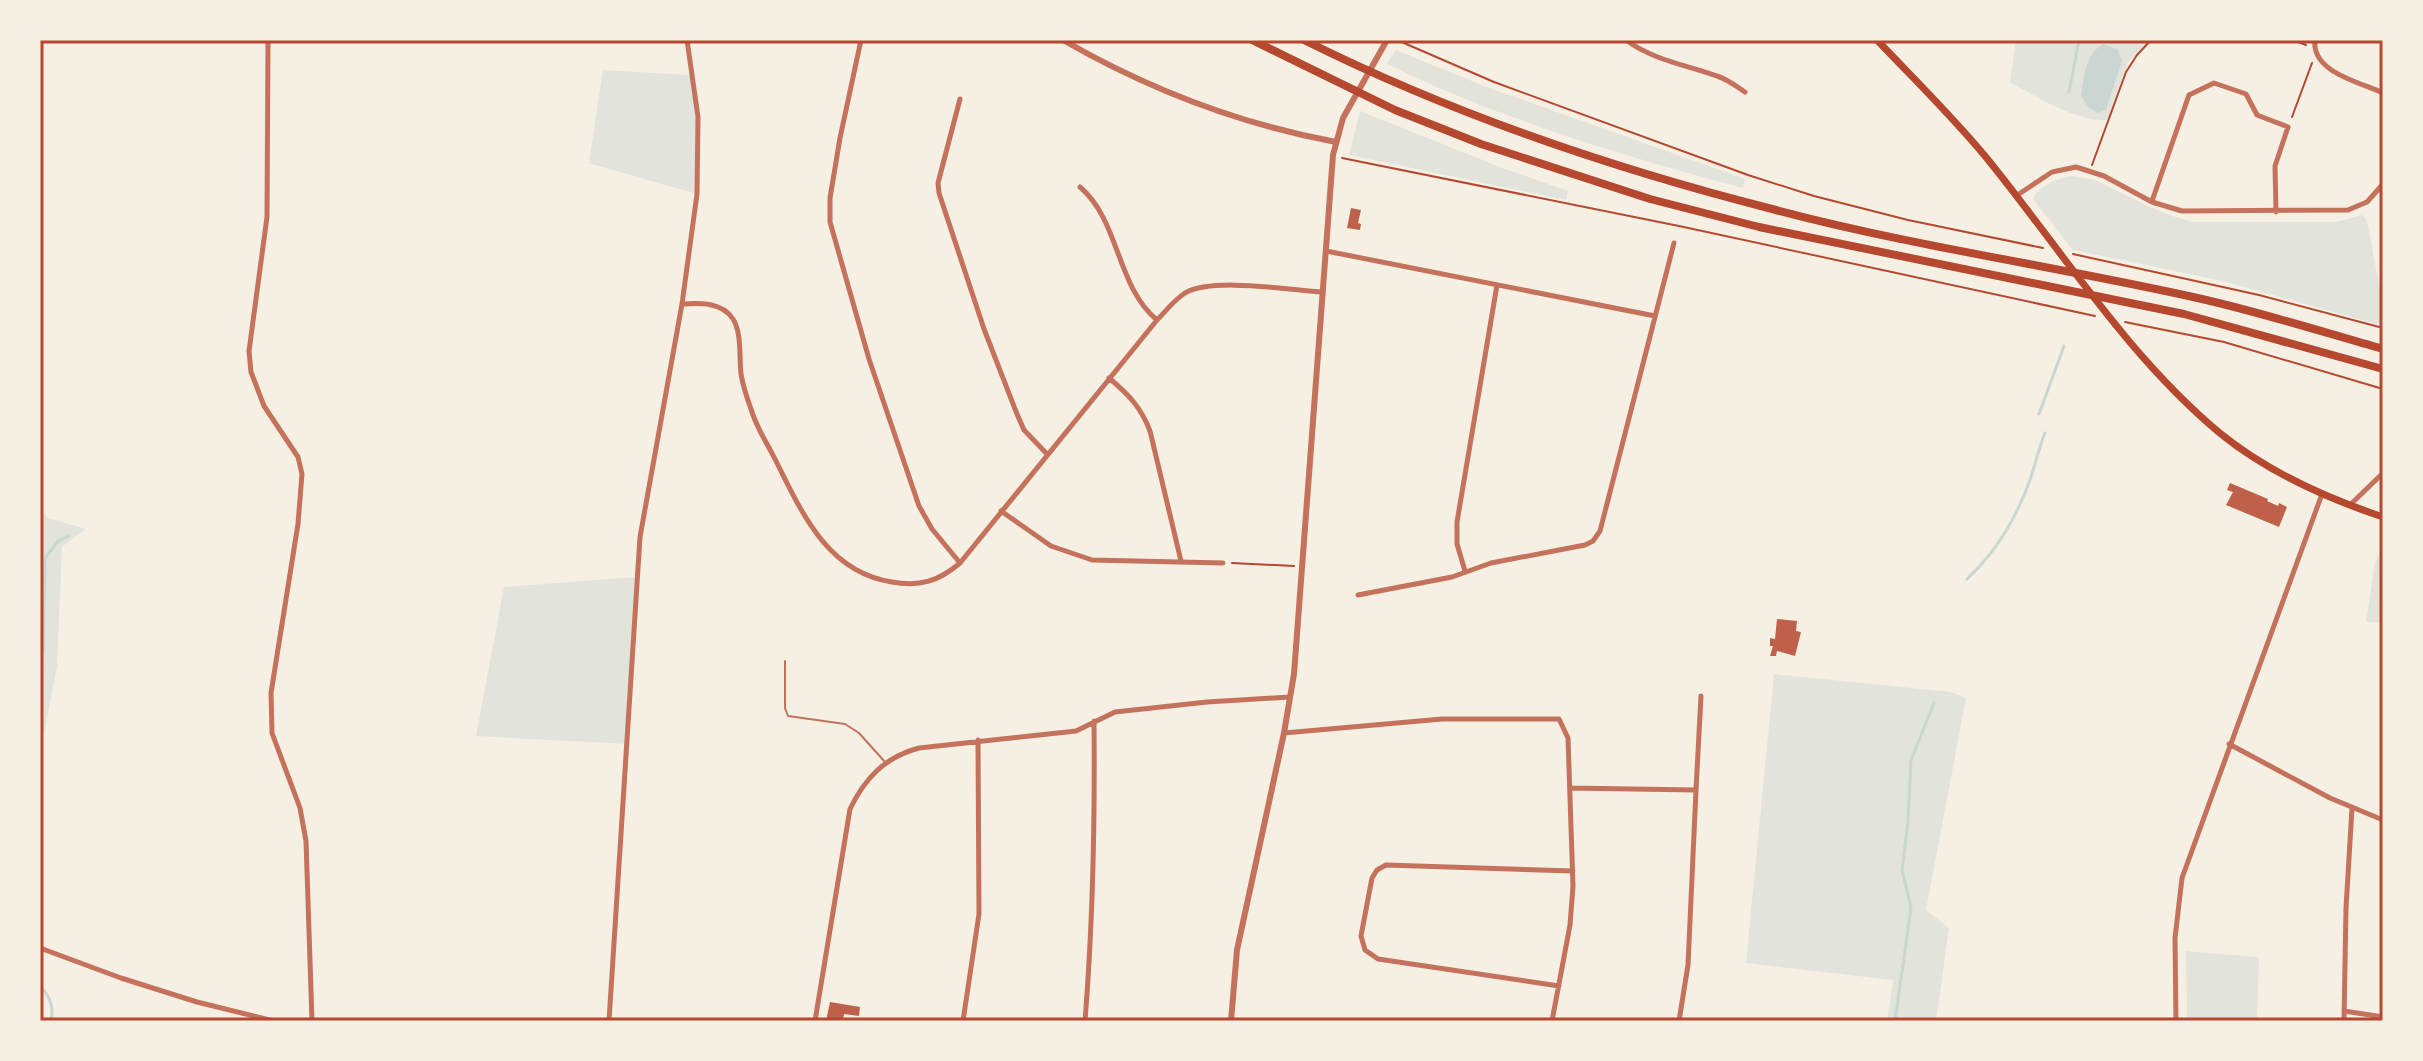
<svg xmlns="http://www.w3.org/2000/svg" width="2423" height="1061" viewBox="0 0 2423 1061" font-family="'Open Sans',sans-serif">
  <rect width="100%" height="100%" fill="#f6efe4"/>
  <path fill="#e2e4dc" d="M 2016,40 L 2149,40 L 2128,62 L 2107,120 C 2080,123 2034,96 2010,82 Z
    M 1396,50 L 1484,86 L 1745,179 L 1743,188 C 1622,156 1500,119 1387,64 Z
    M 603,70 L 693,75 L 698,117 L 697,194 L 589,163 Z
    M 1360,111 L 1500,167 L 1568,191 L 1566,200 L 1349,155 Z
    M 2072,176 L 2095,180 L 2163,213 L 2192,222 L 2336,222 L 2362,215 L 2367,220 L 2380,290 L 2383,292 L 2383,326 L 2223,281 L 2073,250 L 2033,199 C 2040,185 2057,179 2072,176 Z
    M 40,509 L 48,518 L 86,529 L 62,547 L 57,666 L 40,755 Z
    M 2383,545 L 2383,623 L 2366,622 L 2375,563 Z
    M 636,577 L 626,744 L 476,736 L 504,587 Z
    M 1774,674 L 1951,692 L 1966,698 L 1926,910 L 1949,928 L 1936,1021 L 1887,1021 L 1893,980 L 1746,963 Z
    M 2186,951 L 2259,957 L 2257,1021 L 2187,1021 Z"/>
  <path fill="#c9d6d2" d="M 2104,44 L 2118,50 L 2122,61 L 2106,110 L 2098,113 L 2088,107 L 2081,96 C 2084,77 2085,53 2104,44 Z"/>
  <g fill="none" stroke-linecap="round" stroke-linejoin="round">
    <path stroke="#c9d6d2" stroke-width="3" d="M 2069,92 L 2079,40
      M 2039,414 L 2064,346
      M 1967,579 C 1998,550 2017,517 2031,477 C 2036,462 2039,447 2045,433
      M 43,653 L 45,558 L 58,541 L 69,536
      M 40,693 L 42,668
      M 40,986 C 50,997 54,1006 51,1021
      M 1895,1021 L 1911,908 L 1902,870 L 1908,822 L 1911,760 L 1934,703"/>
  </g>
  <path fill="#bf614a" d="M 1351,208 L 1361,210 L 1358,223 L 1361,224 L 1360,230 L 1347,228 Z
    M 2230,483 L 2268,499 L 2267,501 L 2278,506 L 2279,503 L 2287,507 L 2279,527 L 2226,505 L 2233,492 L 2227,490 Z
    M 1777,619 L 1797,621 L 1796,631 L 1801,632 L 1795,656 L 1777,651 L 1776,656 L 1770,656 L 1773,646 L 1770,646 L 1770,638 L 1775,639 Z
    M 830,1002 L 860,1007 L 859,1016 L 844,1014 L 843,1021 L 826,1021 Z"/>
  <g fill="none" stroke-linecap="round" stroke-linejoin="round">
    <path stroke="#b5482f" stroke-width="2" d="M 1397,40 L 1494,82 L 1748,175 L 1814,196 L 1908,220 L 2043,248
      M 2293,40 L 2306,45
      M 2292,117 L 2312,63
      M 1342,158 L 1679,226 L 2095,316
      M 2092,165 L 2126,72 L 2137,55 L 2151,40
      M 2073,254 L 2259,295 L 2383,328
      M 2125,322 L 2224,342 L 2383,389
      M 1232,563 L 1294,566"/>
    <path stroke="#c5725c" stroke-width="2" d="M 785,661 L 785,708 L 788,716 L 845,724 L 859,733 L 885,762"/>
    <path stroke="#c5725c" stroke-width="5" d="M 268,40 L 267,217 L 249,351 L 251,372 L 264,406 L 298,457 L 302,474 L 298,524 L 271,693 L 272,733 L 300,808 L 306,841 L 312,1021
      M 861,40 L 840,138 L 830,198 L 830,222 L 869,359 L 919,506 L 932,529 L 960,563
      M 1626,40 C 1653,60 1686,65 1717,76 C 1727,79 1736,86 1745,92
      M 2315,40 C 2311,72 2360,82 2383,93
      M 960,99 L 938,183 L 939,193 L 984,329 L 1017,414 L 1024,430 L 1047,454
      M 1080,187 C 1120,221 1116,286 1157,320
      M 2016,196 L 2052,172 L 2076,167 L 2104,176 L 2152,202 L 2182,211 L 2348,210 L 2367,202 L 2383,184
      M 2152,201 L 2189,95 L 2214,83 L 2246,94 L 2257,115 L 2288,127 L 2275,166 L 2276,212
      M 1326,251 L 1655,316
      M 683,304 C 700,303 722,302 733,319 C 742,333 739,358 741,374 C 743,386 747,398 751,409 C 756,427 767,443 775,459 C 802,513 827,572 892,582 C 920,587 939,581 960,563 L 1157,320 C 1166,311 1174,300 1185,293 C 1213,277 1288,290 1323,292
      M 1109,378 C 1128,394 1141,407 1150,431 L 1181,561
      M 2350,505 L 2383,473
      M 1001,511 L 1051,546 L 1092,560 L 1223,563
      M 1465,571 L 1457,544 L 1457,522 L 1497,285
      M 1358,595 L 1452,577 L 1491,563 L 1585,545 L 1593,541 L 1600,531 L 1674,243
      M 1284,733 L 1442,719 L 1559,719 L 1568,738 L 1573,886 L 1570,925 L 1552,1021
      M 2229,744 L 2330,798 L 2383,820
      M 1570,788 L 1696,790 L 1688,965 L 1679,1021
      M 1696,790 L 1701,696
      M 40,948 L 121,978 L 197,1002 L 274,1021
      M 1559,986 L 1378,959 L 1365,950 L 1361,936 L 1372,878 L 1377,870 L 1386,865 L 1573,871
      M 2344,1011 L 2383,1017
      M 609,1021 L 640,537 L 682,304 L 697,194 L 698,117 L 687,40
      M 815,1021 L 850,809 C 865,778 885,757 919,748 L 1076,731 L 1115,712 L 1207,702 L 1290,697
      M 963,1021 L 979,914 L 978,740
      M 1085,1021 C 1093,921 1095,821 1094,721
      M 2176,1021 L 2175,938 L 2182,878 L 2322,494
      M 2344,1021 L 2346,908 L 2352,808"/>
    <path stroke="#c5725c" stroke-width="6" d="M 1063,40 C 1148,89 1239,124 1336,142
      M 1231,1021 L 1237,950 L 1284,733 L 1294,674 L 1333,155 L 1343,118 L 1387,40"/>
    <path stroke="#b5482f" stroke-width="7" d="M 1877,40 C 1913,78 1951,115 1985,156 C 2061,249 2127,356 2221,434 C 2268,472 2326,498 2383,517"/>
    <path stroke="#b5482f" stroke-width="8" d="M 1252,40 L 1395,110 L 1481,144 L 1650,199 L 1759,227 L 2184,314 L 2383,369
      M 1304,40 C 1454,115 1614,169 1776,210 C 1916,247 2061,267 2202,299 C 2263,313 2323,332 2383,349"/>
  </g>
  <rect width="2423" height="1061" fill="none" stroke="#f6efe4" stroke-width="84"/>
  <rect x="42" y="42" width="2339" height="977" fill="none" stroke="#b5482f" stroke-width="3"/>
</svg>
